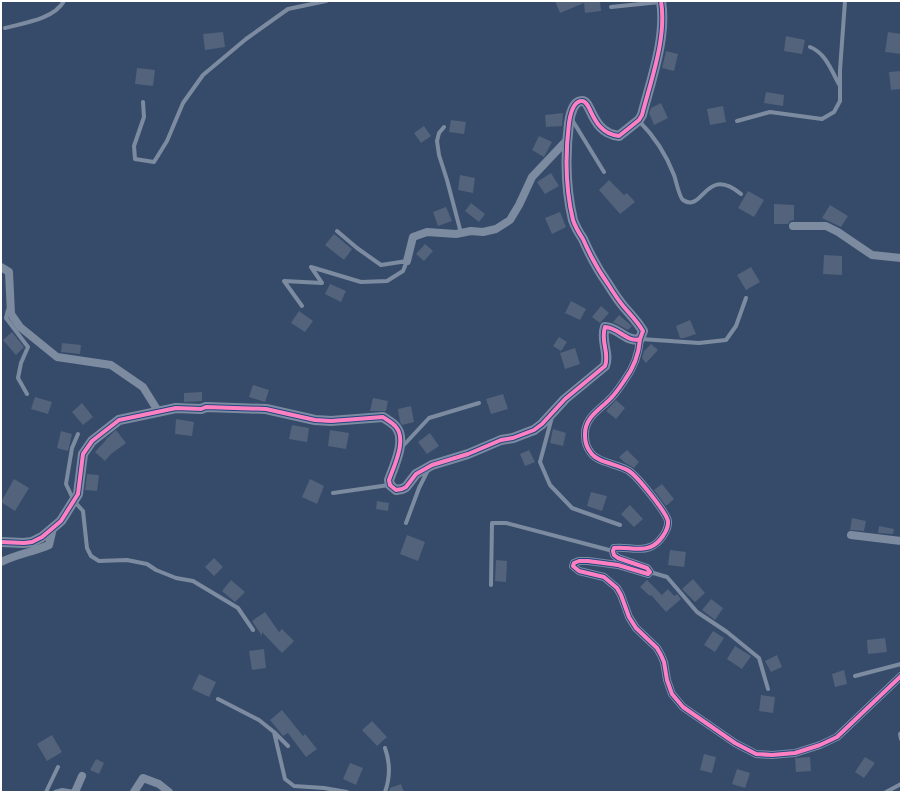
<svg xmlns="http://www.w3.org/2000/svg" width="902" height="793" viewBox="0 0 902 793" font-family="Rubik,sans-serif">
  <rect width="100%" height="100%" fill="#364b6a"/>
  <path fill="#52637b" d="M 555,1 L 600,1 L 601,11 L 585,13 L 584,3 L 560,13 Z
    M 223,32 L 225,47 L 205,50 L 203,34 Z
    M 888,32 L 901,34 L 901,54 L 885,52 Z
    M 786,36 L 805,40 L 802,54 L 784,51 Z
    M 666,51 L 678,54 L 674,71 L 662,68 Z
    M 137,68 L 155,70 L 153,86 L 135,84 Z
    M 901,71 L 901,89 L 891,90 L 889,72 Z
    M 766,92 L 784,95 L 783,106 L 764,103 Z
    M 661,103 L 668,118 L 654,125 L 649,113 L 651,108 Z
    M 723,106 L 726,122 L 710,125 L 707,109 Z
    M 563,113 L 562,126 L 546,127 L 545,115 Z
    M 451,120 L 466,122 L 464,134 L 449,132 Z
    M 424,126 L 431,136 L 421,143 L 414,133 Z
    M 539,136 L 552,142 L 544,157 L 532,150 Z
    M 551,173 L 559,186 L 545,194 L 537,182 Z
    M 460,175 L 475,178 L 473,193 L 458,190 Z
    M 609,180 L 624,195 L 627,193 L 635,202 L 620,214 L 599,190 Z
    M 748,191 L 764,200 L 754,217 L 738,208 Z
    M 471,203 L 485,214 L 479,222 L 465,211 Z
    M 774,204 L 794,205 L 794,220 L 790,221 L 788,224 L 774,224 Z
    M 830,205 L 848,216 L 841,227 L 822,218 Z
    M 446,207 L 452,221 L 438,226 L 433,212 Z
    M 560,212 L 566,227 L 552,234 L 545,218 Z
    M 334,234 L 352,249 L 344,260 L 325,245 Z
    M 425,244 L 433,251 L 424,261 L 416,254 Z
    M 824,255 L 842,256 L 842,275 L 823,274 Z
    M 751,267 L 760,282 L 746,290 L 737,275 Z
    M 330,284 L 346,291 L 341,302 L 325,294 Z
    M 571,301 L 586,309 L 580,320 L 565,313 Z
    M 601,306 L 609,313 L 600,323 L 592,317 Z
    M 299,311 L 313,321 L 305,332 L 291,323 Z
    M 619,315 L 632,326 L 628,330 L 613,322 Z
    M 690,320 L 696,334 L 684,338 L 680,338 L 676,326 Z
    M 12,332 L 24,347 L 16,355 L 3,340 Z
    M 559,337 L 567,342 L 561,351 L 553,346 Z
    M 62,343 L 81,345 L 80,354 L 61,352 Z
    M 651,344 L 658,350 L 646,363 L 642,358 L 644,351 Z
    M 575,348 L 580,364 L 565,369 L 560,353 Z
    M 253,385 L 269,390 L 265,402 L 249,397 Z
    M 202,392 L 202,401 L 184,402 L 184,393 Z
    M 503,394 L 508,409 L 491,414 L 486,399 Z
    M 35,397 L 52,402 L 48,414 L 31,409 Z
    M 373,398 L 388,401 L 386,411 L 370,411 Z
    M 616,400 L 625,408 L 616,419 L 606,411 Z
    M 82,403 L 93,417 L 83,425 L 72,412 Z
    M 411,406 L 414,422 L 402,425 L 400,422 L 398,409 Z
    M 176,419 L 194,422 L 192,436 L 175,434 Z
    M 292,425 L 309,428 L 307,442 L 289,439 Z
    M 553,429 L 566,433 L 563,446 L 550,443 Z
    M 116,430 L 126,443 L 111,454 L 105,461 L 95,452 L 106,440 L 106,439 Z
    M 330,430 L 349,433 L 346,449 L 328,446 Z
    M 61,431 L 72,434 L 68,451 L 57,448 Z
    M 430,433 L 439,446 L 427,454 L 418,442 Z
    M 529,450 L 535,462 L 525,466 L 520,454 Z
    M 627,450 L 639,462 L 634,468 L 624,462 L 619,457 Z
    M 87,474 L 99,475 L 97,491 L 85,490 Z
    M 14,479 L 29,488 L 15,511 L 1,502 Z
    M 310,479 L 324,486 L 317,504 L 302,497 Z
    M 662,484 L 674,499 L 666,506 L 654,490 Z
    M 591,492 L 607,496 L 602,511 L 587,506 Z
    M 377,501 L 389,503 L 388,511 L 376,509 Z
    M 630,505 L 643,519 L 634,527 L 621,514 Z
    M 852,518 L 866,521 L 864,531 L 850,530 Z
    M 879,526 L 894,529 L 893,534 L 878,533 Z
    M 407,535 L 425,542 L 418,561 L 400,554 Z
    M 670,550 L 686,552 L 684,567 L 668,565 Z
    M 214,558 L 223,567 L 214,576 L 205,567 Z
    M 496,560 L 507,561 L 506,582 L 495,581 Z
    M 693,579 L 705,593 L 695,602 L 682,589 Z
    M 231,580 L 245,592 L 235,602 L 222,591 Z
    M 647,580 L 662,595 L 668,589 L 674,596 L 677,594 L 681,599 L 666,612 L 651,595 L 650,596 L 640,587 Z
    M 711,599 L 723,608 L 715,620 L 702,610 Z
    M 265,612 L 279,632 L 282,629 L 294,641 L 282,653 L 262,632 L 262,636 L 252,621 Z
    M 713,631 L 724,638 L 715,652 L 704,645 Z
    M 885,638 L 887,652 L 868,654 L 867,640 Z
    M 735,646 L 751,656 L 742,669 L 727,659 Z
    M 264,649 L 266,668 L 252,670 L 249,651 Z
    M 777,655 L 782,667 L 771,672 L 765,661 Z
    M 844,670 L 847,684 L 835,687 L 832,674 Z
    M 199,674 L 216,682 L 209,697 L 192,689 Z
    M 761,695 L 775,697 L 773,713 L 759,711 Z
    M 282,710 L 303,736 L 305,734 L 317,749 L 306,757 L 288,733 L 283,736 L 270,720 Z
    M 372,721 L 387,737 L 377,746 L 362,730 Z
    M 52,735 L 62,752 L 47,761 L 37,744 Z
    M 704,754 L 716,757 L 712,773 L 700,770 Z
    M 810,757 L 811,771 L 796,772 L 795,758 Z
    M 865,757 L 875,763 L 864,778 L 855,772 Z
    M 96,759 L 104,763 L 99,774 L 90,770 Z
    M 350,763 L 363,768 L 356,785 L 343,779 Z
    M 737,769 L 750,773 L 745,788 L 732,784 Z
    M 401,784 L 404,792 L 389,792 L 390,788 Z"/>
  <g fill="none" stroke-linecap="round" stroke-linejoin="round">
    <path stroke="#7c8ba0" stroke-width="4" d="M 611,7 L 660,2
      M 5,28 C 24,23 54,19 64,1
      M 810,47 C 826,53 832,72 840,86
      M 143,102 L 144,117 L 134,146 L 135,159 L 154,162 L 167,141 L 183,103 L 203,75 L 246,39 L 288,9 L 326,1
      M 571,118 L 604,172
      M 639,121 C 655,137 666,154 674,175 C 676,180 679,197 683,200 C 703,214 705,164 741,194
      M 737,121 L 770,112 L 822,119 L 834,112 L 840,101 L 840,70 L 845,1
      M 444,127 L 439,133 L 437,141 L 439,155 L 447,180 L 461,233
      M 337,231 L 357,248 L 381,265 L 407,261
      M 302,306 L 284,281 L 322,283 L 311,267 L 361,282 L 387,281 L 403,271 L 407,261
      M 8,310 L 6,318 L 28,347 L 21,363 L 18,378 L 27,394
      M 641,339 L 699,343 L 726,340 L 736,326 L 746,298
      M 552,417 L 540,462 L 550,485 L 572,508 L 620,525
      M 78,434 L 72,448 L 66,484 L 74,501 L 83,511 L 87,548 L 91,556 L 99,561 L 127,560 L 147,564 L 156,570 L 176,578 L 193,581 L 238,608 L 253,630
      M 402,447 L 429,418 L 479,403
      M 333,493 L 389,485
      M 406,523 L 419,488 L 428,470
      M 650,572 L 667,577 L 697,612 L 727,632 L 759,658 L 768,689
      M 491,585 L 492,523 L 506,523 L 613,551
      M 855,676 L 901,664
      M 218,699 L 259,720 L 274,732 L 285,779 L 294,786 L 324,788 L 347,792
      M 274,732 L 288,746
      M 901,733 L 900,734 L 901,739
      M 385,748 C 390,762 390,778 385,792
      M 46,792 L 58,767
      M 55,792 L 62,790 L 75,792
      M 886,792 L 901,784"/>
    <path stroke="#7c8ba0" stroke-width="8" d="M 793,226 L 826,226 L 838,232 L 872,255 L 901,258
      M 407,261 L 413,237 L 427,232 L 456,234 L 471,231 L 483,232 L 496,229 L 510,220 L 519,205 L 532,177 L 567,140
      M 1,267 L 9,272 L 11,314 L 20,327 L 57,357 L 111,365 L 143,387 L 158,411
      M 640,339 C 639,353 633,369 624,381 C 620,387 616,393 611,398 C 600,410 584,417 585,436 C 585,442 587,448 591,453 C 598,463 619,464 629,471 C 637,476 666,512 668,521 C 669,530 659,544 650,547 C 638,552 626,546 614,548 L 613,551 L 614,555 L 618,558 L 647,568 L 650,572 L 648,574 L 618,565 L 588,561 L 579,561 L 574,563 L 573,566 L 579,571 L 604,577 L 617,588 L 621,595 L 629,617 L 636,628 L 657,648 L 661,655 L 664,662 L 667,680 L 672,694 L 683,707 L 735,743 L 756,754 L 772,755 L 795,753 L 820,745 L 837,737 L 901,676
      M 851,535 L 901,541
      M 1,562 C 17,554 33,552 49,545 L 53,528
      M 75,792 L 82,776
      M 134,792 L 143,778 L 159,784 L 169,792"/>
    <path stroke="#7c8ba0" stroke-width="10" d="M 1,542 L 24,543 L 32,542 L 42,537 L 61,521 L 78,494 L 83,454 L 92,441 L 119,420 L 176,408 L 201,409 L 206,407 L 266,409 L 315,420 L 331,421 L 383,417 C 387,420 393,423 396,427 C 407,440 394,466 389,480 L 390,485 L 396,490 L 402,489 L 406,487 L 416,474 L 432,465 L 468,454 L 501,440 L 513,438 L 534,430 L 542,424 L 565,399 L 605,366 C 610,353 600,341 605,327 C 618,327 627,343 640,339 L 643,331 C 638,322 630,314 624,307 C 618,300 613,292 608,284 C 598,270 590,255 583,239 C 579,233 575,226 573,220 C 565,187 565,156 569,123 C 570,116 573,101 582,101 C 592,101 591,133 619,136 L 639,120 L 642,115 C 651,80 667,37 661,1"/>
    <defs>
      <path id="cycleway" d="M 640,339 C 639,353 633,369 624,381 C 620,387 616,393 611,398 C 600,410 584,417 585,436 C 585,442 587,448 591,453 C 598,463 619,464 629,471 C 637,476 666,512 668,521 C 669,530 659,544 650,547 C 638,552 626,546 614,548 L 613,551 L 614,555 L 618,558 L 647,568 L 650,572 L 648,574 L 618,565 L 588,561 L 579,561 L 574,563 L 573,566 L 579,571 L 604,577 L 617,588 L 621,595 L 629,617 L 636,628 L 657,648 L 661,655 L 664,662 L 667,680 L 672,694 L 683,707 L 735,743 L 756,754 L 772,755 L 795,753 L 820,745 L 837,737 L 901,676
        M 1,542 L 24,543 L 32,542 L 42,537 L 61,521 L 78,494 L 83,454 L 92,441 L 119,420 L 176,408 L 201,409 L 206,407 L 266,409 L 315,420 L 331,421 L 383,417 C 387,420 393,423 396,427 C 407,440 394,466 389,480 L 390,485 L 396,490 L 402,489 L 406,487 L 416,474 L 432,465 L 468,454 L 501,440 L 513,438 L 534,430 L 542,424 L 565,399 L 605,366 C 610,353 600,341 605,327 C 618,327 627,343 640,339 L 643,331 C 638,322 630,314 624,307 C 618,300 613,292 608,284 C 598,270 590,255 583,239 C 579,233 575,226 573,220 C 565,187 565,156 569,123 C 570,116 573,101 582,101 C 592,101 591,133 619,136 L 639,120 L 642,115 C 651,80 667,37 661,1"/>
    </defs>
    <use href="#cycleway" stroke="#204780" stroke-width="6"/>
    <use href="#cycleway" stroke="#ff80c0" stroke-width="4"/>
  </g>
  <rect width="902" height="793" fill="none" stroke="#ffffff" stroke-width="4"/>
</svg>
